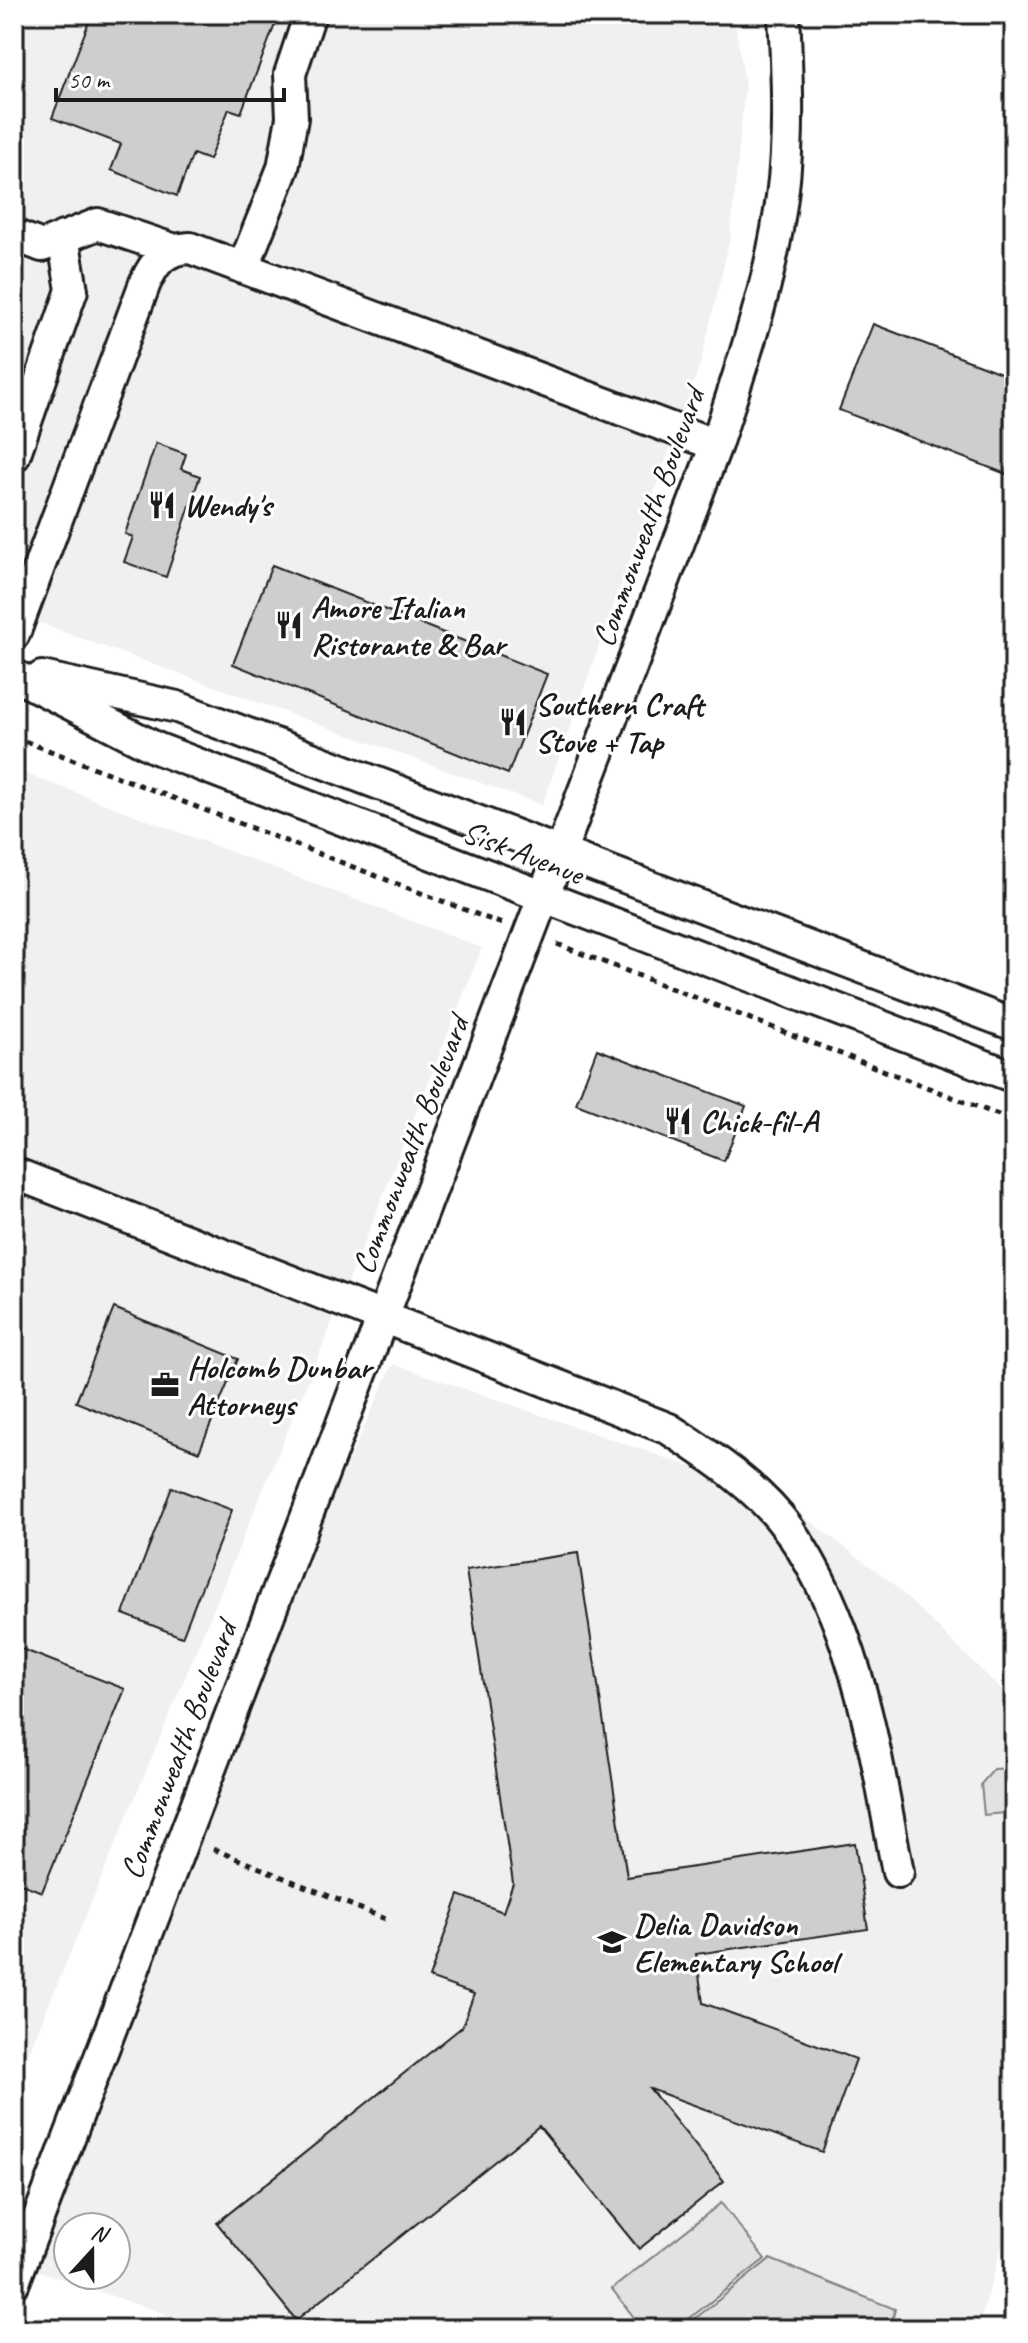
<svg xmlns="http://www.w3.org/2000/svg" width="1028" height="2343" viewBox="0 0 1028 2343" font-family="Caveat,sans-serif">
  <rect width="100%" height="100%" fill="#fff"/>
  <filter id="ink" filterUnits="userSpaceOnUse"><feTurbulence type="fractalNoise" baseFrequency=".0125" numOctaves="2"/><feDisplacementMap in="SourceGraphic" scale="16" xChannelSelector="R" yChannelSelector="G"/><feConvolveMatrix kernelMatrix="1 2 1 2 8 2 1 2 1" color-interpolation-filters="sRGB"/></filter>
  <g filter="url(#ink)">
    <path fill="#f0f0f0" fill-rule="evenodd" d="M 14,14 L 734,14 L 745,86 L 730,239 L 701,362 L 542,805 L 14,614 Z
      M 14,769 L 482,948 L 315,1365 L 14,2088 Z
      M 393,1364 L 776,1496 L 890,1581 L 1011,1699 L 1014,1706 L 1014,2203 L 978,2329 L 209,2329 L 22,2265 L 265,1643 ZM 68,2227 L 116,2227 L 116,2275 L 68,2275 Z"/>
    <path fill="#e2e2e2" stroke="#7f7f7f" stroke-width="2" d="M 1014,1768 L 1014,1812 L 984,1815 L 981,1784 L 994,1769 Z
      M 721,2203 L 765,2259 L 676,2329 L 643,2329 L 612,2289 Z
      M 770,2259 L 895,2309 L 890,2329 L 682,2329 Z"/>
    <path fill="#cecece" stroke="#1c1c1c" stroke-width="2" d="M 92,14 L 279,14 L 241,113 L 229,109 L 209,160 L 193,154 L 177,196 L 111,170 L 121,144 L 52,118 Z
      M 873,324 L 1014,378 L 1014,477 L 839,410 Z
      M 156,443 L 186,454 L 181,469 L 200,476 L 166,577 L 124,562 L 133,537 L 125,534 Z
      M 272,565 L 547,674 L 508,774 L 233,664 Z
      M 597,1049 L 746,1106 L 724,1161 L 576,1104 Z
      M 114,1308 L 238,1359 L 199,1452 L 76,1402 Z
      M 172,1487 L 232,1510 L 182,1637 L 123,1614 Z
      M 578,1553 L 627,1877 L 855,1843 L 868,1929 L 696,1954 L 703,2003 L 856,2059 L 822,2152 L 650,2089 L 724,2181 L 639,2249 L 539,2126 L 296,2320 L 217,2223 L 462,2027 L 474,1994 L 429,1978 L 459,1895 L 503,1912 L 513,1883 L 466,1570 Z
      M 14,1646 L 125,1689 L 42,1892 L 14,1881 Z"/>
    <g fill="none" stroke-linecap="round" stroke-linejoin="round">
      <defs>
        <path id="minor" d="M 14,235 L 42,246 L 98,224 L 172,249
          M 243,268 L 283,168 L 292,118 L 290,74 L 310,14
          M 14,456 L 72,290 L 63,237
          M 14,634 L 145,283 C 155,261 165,249 190,248 L 716,445
          M 14,675 L 156,748 L 1014,1077
          M 42,677 L 177,707 L 1014,1025
          M 14,1173 L 669,1429 C 712,1457 759,1488 790,1531 C 859,1629 876,1757 898,1872
          M 14,2282 L 716,445 C 742,364 771,283 782,197 C 790,137 787,75 784,14"/>
      </defs>
      <use href="#minor" stroke="#1c1c1c" stroke-width="36"/>
      <path stroke="#1c1c1c" stroke-width="5" stroke-dasharray="6 6" stroke-linecap="butt" d="M 14,737 L 502,924
        M 557,944 L 1014,1121
        M 213,1849 L 388,1920"/>
      <use href="#minor" stroke="#fff" stroke-width="30"/>
    </g>
  </g>
  <defs>
    <symbol id="restaurant-bare" viewBox="-9 -9 18 18"><path d="M-5-6h1v4h1v-4h1v4h1v-4h1v5L-1.5 .5V6h-2V.5L-5-1ZM5-6V6H3V1.5H1.5Q1.5-4 5-6Z" fill="#1c1c1c" stroke="#fff" stroke-width="2.5" paint-order="stroke"/></symbol>
    <symbol id="office-bare" viewBox="-9 -9 18 18"><path d="M-6-3h4V-5.5h4V-3h4V5H-6ZM-1-4.5V-3h2v-1.5ZM-6 0V1H6V0Z" fill="#1c1c1c" stroke="#fff" stroke-width="2.5" paint-order="stroke"/></symbol>
    <symbol id="school-bare" viewBox="-9 -9 18 18"><path d="M0-5L7-2L0 1L-7-2ZM-4 1L0 2.5L4 1V4Q0 6-4 4Z" fill="#1c1c1c" stroke="#fff" stroke-width="2.5" paint-order="stroke"/></symbol>
  </defs>
  <g fill-rule="evenodd">
    <use href="#restaurant-bare" x="142" y="485" width="40" height="40"/>
    <use href="#restaurant-bare" x="269" y="605" width="40" height="40"/>
    <use href="#restaurant-bare" x="493" y="702" width="40" height="40"/>
    <use href="#restaurant-bare" x="658" y="1101" width="40" height="40"/>
    <use href="#office-bare" x="145" y="1365" width="40" height="40"/>
    <use href="#school-bare" x="592" y="1922" width="40" height="40"/>
  </g>
  <g text-anchor="middle" stroke-width="6" stroke-linejoin="round" paint-order="stroke">
    <g font-size="32" font-weight="bold" fill="#1c1c1c" stroke="#fff" text-anchor="start">
      <text x="184" y="516">Wendy's</text>
      <text x="311" y="618">Amore Italian<tspan x="311" dy="37">Ristorante &amp; Bar</tspan></text>
      <text x="535" y="715">Southern Craft<tspan x="535" dy="37">Stove + Tap</tspan></text>
      <text x="700" y="1132">Chick-fil-A</text>
      <text x="187" y="1378">Holcomb Dunbar<tspan x="187" dy="37">Attorneys</tspan></text>
      <text x="634" y="1935">Delia Davidson<tspan x="634" dy="37">Elementary School</tspan></text>
    </g>
    <g font-size="32" fill="#1c1c1c" stroke="#fff">
      <text transform="translate(648 517) rotate(-70)" y="11">Commonwealth Boulevard</text>
      <text transform="translate(523 852) rotate(21)" y="11">Sisk Avenue</text>
      <text transform="translate(410 1145) rotate(-69)" y="11">Commonwealth Boulevard</text>
      <text transform="translate(178 1750) rotate(-69)" y="11">Commonwealth Boulevard</text>
    </g>
  </g>
  <rect width="1028" height="2343" fill="none" stroke="#fff" stroke-width="48"/>
  <rect x="24" y="24" width="980" height="2295" fill="none" stroke="#1c1c1c" stroke-width="3" filter="url(#ink)"/>
  <g transform="translate(92 2251) rotate(21)"><circle r="38" fill="#ffffff" stroke="#a4a4a4" stroke-width="2"/>
  <path d="M0-6L14 30L0 20L-14 30Z" fill="#1c1c1c"/>
  <text y="-12" font-size="22" font-weight="bold" text-anchor="middle" fill="#1c1c1c">N</text>
  </g>
  <path d="M56 88v12h228v-12" fill="none" stroke="#1c1c1c" stroke-width="4"/>
  <text x="68" y="88" font-size="24" fill="#1c1c1c" stroke="#ffffff" stroke-width="6" paint-order="stroke">50 m</text>
</svg>
